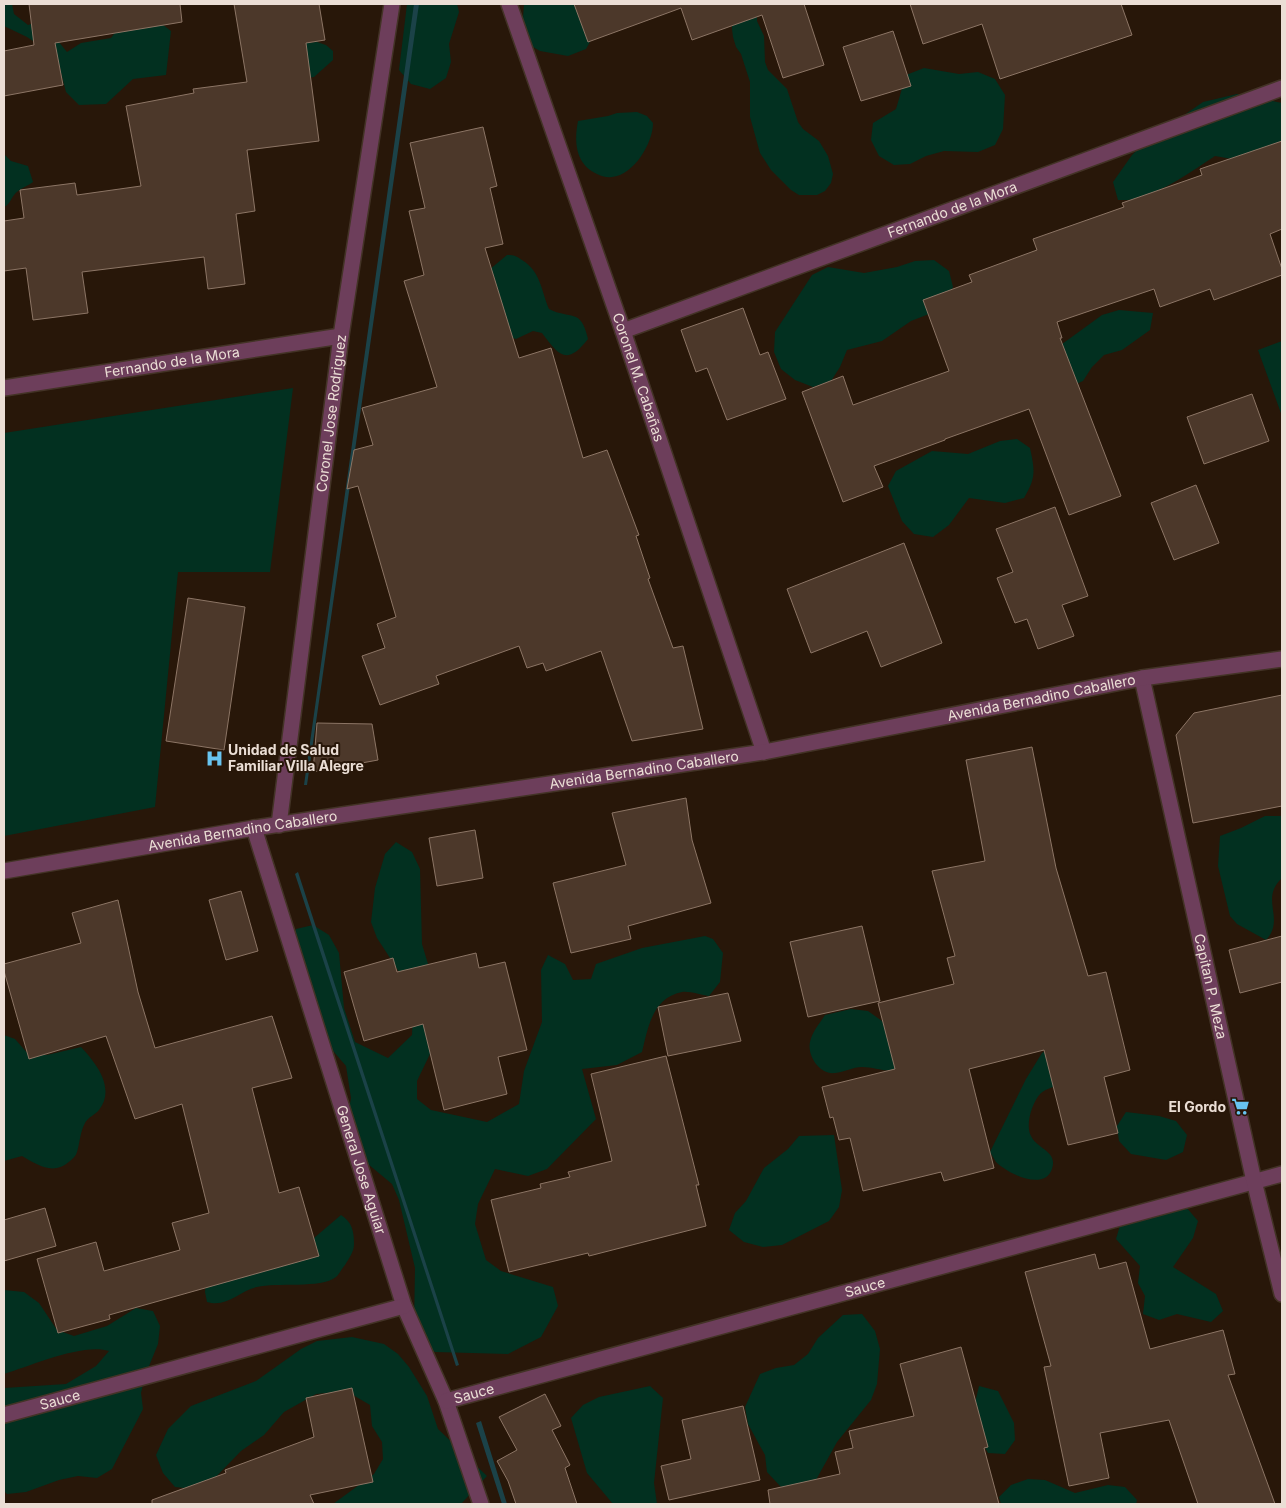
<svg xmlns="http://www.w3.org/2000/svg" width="1286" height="1508" viewBox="0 0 1286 1508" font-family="Inter,sans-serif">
  <rect width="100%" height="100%" fill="#281709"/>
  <path fill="#023020" d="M 4,4 L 12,4 L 14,14 L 28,25 L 37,22 L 45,25 L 67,52 L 81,43 L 111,38 L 131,11 L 149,14 L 171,31 L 166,75 L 133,79 L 106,104 L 79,105 L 66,92 L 57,57 L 27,37 L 4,26 Z
    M 407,4 L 457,4 L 459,12 L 449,44 L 451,62 L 446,78 L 430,89 L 411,84 L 399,70 Z
    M 524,4 L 584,4 L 592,16 L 593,34 L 590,42 L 586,49 L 568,56 L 540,51 L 533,47 L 522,32 Z
    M 731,4 L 757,4 L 757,21 L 764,36 L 765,62 L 768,70 L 787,89 L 798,122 L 803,129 L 819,141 L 828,156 L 833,174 L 831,183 L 825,191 L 817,195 L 799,195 L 791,190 L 771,170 L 760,153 L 750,117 L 750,82 L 741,54 L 736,47 L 733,37 L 732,29 L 733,8 Z
    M 317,42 L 326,45 L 333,51 L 333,60 L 314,77 L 305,78 L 291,44 Z
    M 924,68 L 959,74 L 978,72 L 995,79 L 1005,95 L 1003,129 L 995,145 L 978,152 L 944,151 L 926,156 L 910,164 L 894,165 L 879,156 L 871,140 L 873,123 L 896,109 L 906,75 Z
    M 1237,94 L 1282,103 L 1282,146 L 1280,148 L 1249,162 L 1215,156 C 1191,172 1165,190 1137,199 C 1131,200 1124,200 1118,200 L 1113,182 L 1132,155 L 1145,142 L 1203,102 Z
    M 637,112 L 647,116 L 653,123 C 653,143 634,175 612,177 C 607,178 601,176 597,174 C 575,164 574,141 578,121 L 608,116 L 617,113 Z
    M 4,154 L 11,161 L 28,166 L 33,182 C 28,186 23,187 18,191 C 11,196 11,204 4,207 Z
    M 507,255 C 514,255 516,256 522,260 C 541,272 541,290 549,309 C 570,320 581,307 588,339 C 567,366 559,356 542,333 L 533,331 L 516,339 L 508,336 L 489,270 Z
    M 934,260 L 949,271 L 953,287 L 945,303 L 929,314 L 911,321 L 882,341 L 847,350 L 840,367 L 831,381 L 813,387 L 795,380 L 781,369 L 774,352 L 775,332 L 812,275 L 828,267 L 864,273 L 897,267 L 915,261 Z
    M 1119,310 L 1153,313 L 1150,330 L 1122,350 L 1104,355 L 1092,367 L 1083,381 L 1067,388 L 1058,347 L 1102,315 Z
    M 1282,341 L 1282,416 L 1258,350 Z
    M 293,388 L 270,572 L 178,572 L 155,807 L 4,836 L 4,433 Z
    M 1017,439 L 1030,448 C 1035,471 1036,478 1024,498 L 1005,503 L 969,498 L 949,525 L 933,537 L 914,534 L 902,521 L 888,486 L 896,471 L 932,451 L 968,454 L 1000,441 Z
    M 1265,816 L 1282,816 L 1282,878 C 1259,899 1286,919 1266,940 L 1237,924 L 1230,916 L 1218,866 L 1220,836 L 1241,828 Z
    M 396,842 L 412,852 L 420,869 L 422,944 L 443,1014 L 441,1031 L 417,1081 L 417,1099 L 431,1110 L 487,1122 L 519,1104 L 524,1071 L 542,1022 L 541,970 L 548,955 L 565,964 L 573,980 L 591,979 L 596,964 L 642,948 L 705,936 L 713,939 L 723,953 L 720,982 L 709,996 C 701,995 690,991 682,992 C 652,998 648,1028 642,1052 L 617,1065 L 582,1069 L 596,1119 L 547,1169 L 528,1176 L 495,1169 L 478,1204 L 475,1224 L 486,1260 L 501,1271 L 553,1287 L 558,1306 L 541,1337 L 508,1354 L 435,1352 L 420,1343 L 414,1326 L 415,1268 L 399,1200 L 392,1184 L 350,1149 L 345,1133 L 351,1098 L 346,1066 L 322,1038 L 287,961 L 296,929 L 313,925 L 329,935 L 339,953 L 344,1008 L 355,1042 L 388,1058 L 412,1035 L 413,1015 L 405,981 L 377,938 L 371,922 L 375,888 L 385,854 Z
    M 851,1009 L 868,1011 L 882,1021 L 893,1036 L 896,1070 C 883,1072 874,1067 862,1067 C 853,1067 844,1072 835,1073 C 820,1075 807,1056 810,1042 C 812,1032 820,1023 825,1015 Z
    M 4,1035 L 15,1039 L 29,1055 L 47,1055 L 81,1047 C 96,1063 116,1088 99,1110 C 95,1115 88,1117 85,1123 C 80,1132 80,1142 77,1152 C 76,1156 73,1158 70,1161 C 53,1176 38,1165 22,1156 L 4,1161 Z
    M 1057,1043 L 1059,1085 C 1053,1087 1046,1089 1041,1093 C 1032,1102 1025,1125 1031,1136 C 1037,1149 1058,1151 1052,1169 C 1044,1192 1007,1173 996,1162 C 994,1159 992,1155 990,1152 L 1026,1079 L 1042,1053 Z
    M 1126,1112 L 1159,1116 L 1176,1121 L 1187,1135 L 1183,1152 L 1166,1160 L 1131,1154 L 1119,1141 L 1117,1126 Z
    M 834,1135 L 842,1190 L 839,1207 L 829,1221 L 782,1245 L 763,1247 L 744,1242 L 729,1230 L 735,1213 L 746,1201 L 764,1168 L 788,1149 L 799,1136 Z
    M 1186,1207 L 1198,1221 L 1193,1238 L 1173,1267 L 1216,1294 L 1223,1311 L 1211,1322 L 1177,1314 L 1159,1320 L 1143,1314 L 1145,1296 L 1138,1283 L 1140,1266 L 1116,1239 L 1121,1222 Z
    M 341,1215 C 352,1222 354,1231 354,1244 C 354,1252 349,1258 345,1265 C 342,1268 339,1275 336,1277 C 321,1289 276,1282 257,1287 C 239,1291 227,1308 207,1302 L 205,1292 L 206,1283 L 307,1244 Z
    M 4,1290 L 24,1292 L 39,1303 L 57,1330 L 74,1336 L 107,1326 L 136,1308 L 153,1311 L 160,1326 L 158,1344 L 145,1376 L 141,1393 L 143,1409 L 112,1469 L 97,1478 L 78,1476 L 59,1480 L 26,1492 L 7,1494 L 4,1491 L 4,1388 L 66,1384 L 96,1366 L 109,1351 C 82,1343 31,1366 4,1374 Z
    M 862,1314 L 875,1331 L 880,1349 L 877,1384 L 871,1400 L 837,1442 L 811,1489 L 794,1494 L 780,1486 L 767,1472 L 765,1455 L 748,1424 L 745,1407 L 760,1374 L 776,1368 L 794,1365 L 808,1354 L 818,1338 L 843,1315 Z
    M 352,1337 L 384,1344 L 398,1354 L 409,1367 L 427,1396 L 438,1429 L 487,1476 L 461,1504 L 333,1504 L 374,1474 L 383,1459 L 382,1442 L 372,1426 L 370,1405 L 353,1395 L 335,1392 L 316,1394 L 284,1412 L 264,1435 L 241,1451 L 210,1483 L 194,1489 L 175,1487 L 163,1473 L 156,1455 L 168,1429 L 191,1406 L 256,1381 L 301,1349 L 317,1341 Z
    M 650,1386 L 663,1398 L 654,1483 L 657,1504 L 613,1504 L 587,1473 L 571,1418 L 583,1405 L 599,1397 Z
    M 979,1386 L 998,1391 L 1014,1423 L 1015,1440 L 1005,1454 L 988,1453 L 980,1438 L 975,1403 Z
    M 1028,1479 L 1045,1480 L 1075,1493 L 1108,1485 L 1125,1487 L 1137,1500 L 1136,1504 L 1001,1504 L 999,1497 L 1011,1485 Z"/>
  <path fill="#1b4248" d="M 414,4 L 419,4 L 307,785 L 304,785 Z
    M 298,872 L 459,1365 L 456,1366 L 295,874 Z
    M 481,1421 L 507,1504 L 502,1504 L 476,1423 Z"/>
  <path fill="#4c382a" stroke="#8c7565" d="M 29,4 L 180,4 L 182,22 L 55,43 L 63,85 L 4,96 L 4,51 L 34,45 Z
    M 234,4 L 319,4 L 325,40 L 306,43 L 319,141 L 247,150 L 255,211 L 236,214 L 245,284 L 208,289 L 204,257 L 82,272 L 88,313 L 33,320 L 26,268 L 4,271 L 4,221 L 24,218 L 20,190 L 75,183 L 77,195 L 141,186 L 126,106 L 194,93 L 193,89 L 247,82 Z
    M 574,4 L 804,4 L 824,65 L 783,78 L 762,15 L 692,40 L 681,8 L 588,42 Z
    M 910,4 L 1121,4 L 1132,35 L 1000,79 L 982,24 L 923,44 Z
    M 893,31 L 911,86 L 861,101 L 843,47 Z
    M 483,127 L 497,186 L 490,188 L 503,244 L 485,248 L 519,358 L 551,348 L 583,458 L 607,450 L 639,535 L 636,536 L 650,578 L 648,579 L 673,648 L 683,646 L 703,729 L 632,741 L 601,651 L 546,671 L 543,663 L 527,668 L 519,646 L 436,676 L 439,684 L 380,705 L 362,656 L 385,648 L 377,624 L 396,617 L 358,486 L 347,489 L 354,450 L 373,445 L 362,408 L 437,387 L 404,281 L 424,275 L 409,211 L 425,208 L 410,143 Z
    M 1282,141 L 1282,229 L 1270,234 L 1282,269 L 1282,275 L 1214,300 L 1210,289 L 1160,307 L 1154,289 L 1057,322 L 1062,338 L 1060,338 L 1121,496 L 1069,515 L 1029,409 L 945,439 L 945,440 L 874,466 L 883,487 L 843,502 L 802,392 L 843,376 L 853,405 L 949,371 L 923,300 L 972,282 L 969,275 L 1037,250 L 1033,239 L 1124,207 L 1122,203 L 1202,175 L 1200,169 Z
    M 743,308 L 760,355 L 768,352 L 786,399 L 727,420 L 707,368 L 696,372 L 681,330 Z
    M 1252,394 L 1269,441 L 1204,464 L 1187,417 Z
    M 1196,485 L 1219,543 L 1174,560 L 1151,503 Z
    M 1055,507 L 1088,596 L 1062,605 L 1074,636 L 1038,649 L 1027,619 L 1015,623 L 997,578 L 1013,572 L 996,529 Z
    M 904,543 L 942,643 L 881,667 L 867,631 L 811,653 L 787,589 Z
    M 188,598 L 245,607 L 224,750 L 166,741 Z
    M 1282,695 L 1282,806 L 1193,823 L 1176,735 L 1194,713 Z
    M 317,723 L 372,724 L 378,760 L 313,772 Z
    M 1032,747 L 1056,868 L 1088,976 L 1106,972 L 1130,1070 L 1104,1077 L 1118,1133 L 1068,1145 L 1044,1050 L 969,1069 L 994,1168 L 944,1181 L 941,1172 L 863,1191 L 850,1138 L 839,1140 L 833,1117 L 830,1118 L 822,1087 L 895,1069 L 878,1003 L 954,984 L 947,958 L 955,956 L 932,871 L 985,861 L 966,760 Z
    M 686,798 L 692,840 L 711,903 L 628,926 L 631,939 L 571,953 L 553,883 L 626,865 L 612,813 Z
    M 475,830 L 483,878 L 437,886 L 429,838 Z
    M 241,891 L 258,951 L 226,960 L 209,900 Z
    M 118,900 L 138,992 L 155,1048 L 272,1016 L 292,1078 L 252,1088 L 279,1193 L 299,1187 L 319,1256 L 109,1315 L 110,1319 L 58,1333 L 37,1259 L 96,1242 L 104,1271 L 180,1250 L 172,1223 L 209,1213 L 182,1104 L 135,1119 L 106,1036 L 29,1059 L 4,971 L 4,964 L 81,943 L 72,913 Z
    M 862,926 L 880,1001 L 808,1017 L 790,942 Z
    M 1282,936 L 1282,982 L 1240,993 L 1229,950 Z
    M 476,953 L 479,968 L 505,962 L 527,1050 L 498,1057 L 507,1094 L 444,1110 L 423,1024 L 364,1041 L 344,972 L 393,958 L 397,972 Z
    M 728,993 L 741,1041 L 668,1056 L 658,1007 Z
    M 666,1056 L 699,1185 L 696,1185 L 706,1226 L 589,1256 L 588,1253 L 509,1272 L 491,1200 L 541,1188 L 540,1184 L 570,1177 L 568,1172 L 612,1161 L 591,1074 Z
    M 45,1208 L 56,1246 L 4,1261 L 4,1220 Z
    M 1095,1254 L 1099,1269 L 1126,1262 L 1150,1349 L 1223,1330 L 1235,1374 L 1228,1375 L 1275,1504 L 1198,1504 L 1169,1420 L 1100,1433 L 1109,1478 L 1069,1486 L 1044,1367 L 1051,1366 L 1025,1272 Z
    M 961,1347 L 988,1447 L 984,1448 L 999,1504 L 770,1504 L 768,1490 L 840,1474 L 835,1452 L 853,1448 L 849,1431 L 914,1416 L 900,1364 Z
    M 352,1388 L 373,1482 L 310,1495 L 314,1504 L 152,1504 L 152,1500 L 226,1473 L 225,1470 L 314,1437 L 306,1398 Z
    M 545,1394 L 561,1426 L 552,1430 L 570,1465 L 565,1468 L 577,1504 L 516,1504 L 508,1481 L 497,1461 L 517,1450 L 499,1417 Z
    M 743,1406 L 760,1480 L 669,1500 L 661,1466 L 691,1459 L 682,1420 Z"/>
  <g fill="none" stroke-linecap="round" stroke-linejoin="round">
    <defs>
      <g id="minor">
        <path id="s1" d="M 509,4 L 623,331 L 764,752"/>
        <path id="s2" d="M 623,331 L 1282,88"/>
        <path id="s3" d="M 4,388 L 341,336"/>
        <path id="s4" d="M 279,825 L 341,336 L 392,4"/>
        <path id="s5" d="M 254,828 L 404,1306 L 446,1401 L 481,1504"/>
        <path id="s6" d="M 446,1401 L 1282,1174"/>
        <path id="s7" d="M 4,1415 L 404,1306"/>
      </g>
      <g id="tertiary">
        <path id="s8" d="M 1142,678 L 1254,1181 L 1282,1294"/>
        <path id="s9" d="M 4,871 L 254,828 L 764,752 L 1142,678 L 1282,659"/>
      </g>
    </defs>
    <use href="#minor" stroke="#433326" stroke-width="18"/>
    <use href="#tertiary" stroke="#433326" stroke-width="18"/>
    <use href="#minor" stroke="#6d3e5b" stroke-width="15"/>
    <use href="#tertiary" stroke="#6d3e5b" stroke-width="15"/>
  </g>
  <defs>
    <symbol id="hospital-bare" viewBox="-9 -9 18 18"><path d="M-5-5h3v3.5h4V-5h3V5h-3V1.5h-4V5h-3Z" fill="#68c4f0" stroke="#281709" stroke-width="2.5" paint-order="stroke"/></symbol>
    <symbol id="supermarket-bare" viewBox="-9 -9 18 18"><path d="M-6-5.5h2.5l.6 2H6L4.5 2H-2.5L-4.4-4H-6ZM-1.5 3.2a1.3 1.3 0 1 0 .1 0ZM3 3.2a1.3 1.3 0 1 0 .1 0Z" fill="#68c4f0" stroke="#281709" stroke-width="2.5" paint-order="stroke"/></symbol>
  </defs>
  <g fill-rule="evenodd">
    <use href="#hospital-bare" x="202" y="746" width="25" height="25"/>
    <use href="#supermarket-bare" x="1228" y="1094" width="25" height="25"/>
  </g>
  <g text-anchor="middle" stroke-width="4" stroke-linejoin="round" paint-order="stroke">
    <g font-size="14" fill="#ebded5" stroke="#281709">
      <text dy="5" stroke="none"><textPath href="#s2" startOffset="351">Fernando de la Mora</textPath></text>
      <text dy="5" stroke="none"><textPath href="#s3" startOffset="170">Fernando de la Mora</textPath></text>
      <text dy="5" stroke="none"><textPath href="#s1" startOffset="395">Coronel M. Cabañas</textPath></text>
      <text dy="5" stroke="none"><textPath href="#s4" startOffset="415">Coronel Jose Rodriguez</textPath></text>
      <text dy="5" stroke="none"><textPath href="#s9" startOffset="1052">Avenida Bernadino Caballero</textPath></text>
      <text dy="5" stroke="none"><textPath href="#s9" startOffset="648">Avenida Bernadino Caballero</textPath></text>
      <text dy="5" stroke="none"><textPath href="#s9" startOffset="242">Avenida Bernadino Caballero</textPath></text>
      <text dy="5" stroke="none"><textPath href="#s8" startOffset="316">Capitan P. Meza</textPath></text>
      <text dy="5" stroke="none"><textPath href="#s5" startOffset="358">General Jose Aguiar</textPath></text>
      <text dy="5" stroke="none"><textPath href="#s6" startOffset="434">Sauce</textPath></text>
      <text dy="5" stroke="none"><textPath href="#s6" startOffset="29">Sauce</textPath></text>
      <text dy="5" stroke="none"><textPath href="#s7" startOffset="58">Sauce</textPath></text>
    </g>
    <g font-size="14" font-weight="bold" fill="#ebded5" stroke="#281709" text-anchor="start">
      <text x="228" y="755">Unidad de Salud<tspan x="228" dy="16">Familiar Villa Alegre</tspan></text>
      <text x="1226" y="1112" text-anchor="end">El Gordo</text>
    </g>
  </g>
  <rect width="1286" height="1508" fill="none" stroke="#ebded5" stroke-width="10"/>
</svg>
